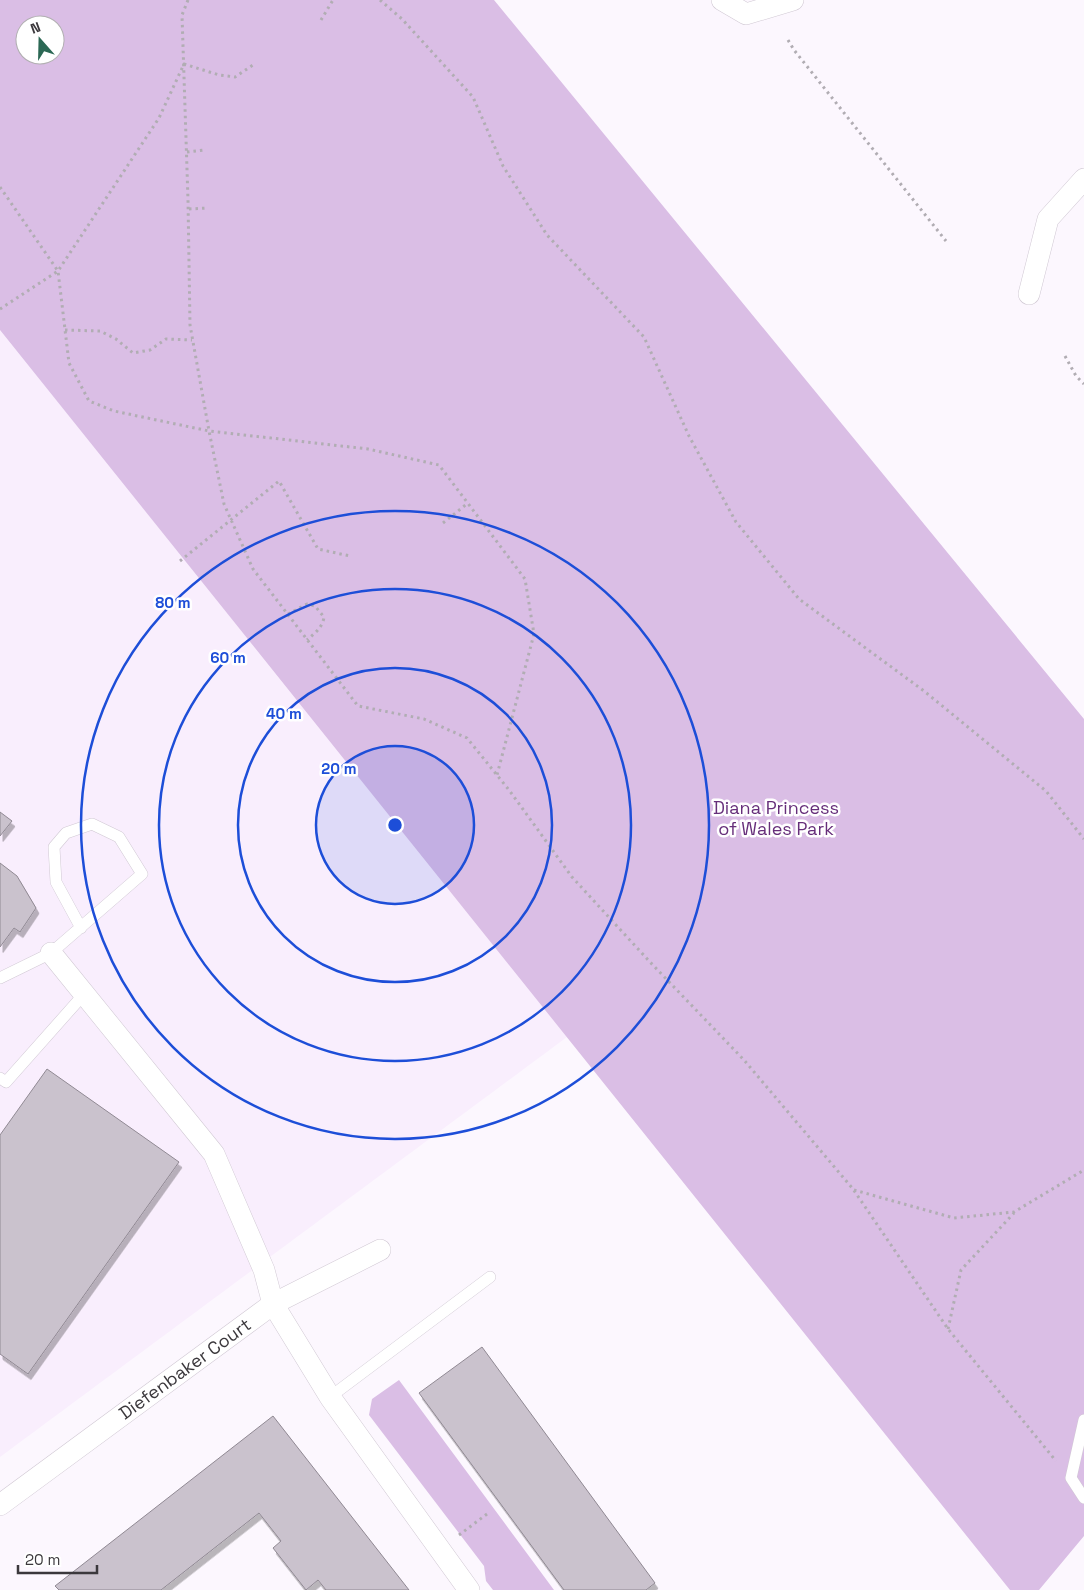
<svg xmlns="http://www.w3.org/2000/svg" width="1084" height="1590" viewBox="0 0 1084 1590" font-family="'Space Grotesk',sans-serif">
  <defs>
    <filter id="shadow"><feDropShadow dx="3" dy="5.5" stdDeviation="0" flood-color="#0004"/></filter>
  </defs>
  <rect width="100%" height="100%" fill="#fcf7fe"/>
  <path fill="#f9eefd" d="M 0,330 L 567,1037 L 0,1457 Z"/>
  <path fill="#dabee5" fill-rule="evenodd" d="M 0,0 L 494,0 L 1084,719 L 1084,1536 L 1039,1590 L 1010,1590 L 0,330 ZM 25,25 L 55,25 L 55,55 L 25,55 Z
    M 399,1380 L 554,1590 L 493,1590 L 486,1581 L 484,1566 L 369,1415 L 372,1399 Z"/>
  <path fill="#cac2cd" stroke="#908993" filter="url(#shadow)" d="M 0,812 L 12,821 L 0,836 Z
    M 0,863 L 17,876 L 36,908 L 20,932 L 14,928 L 0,947 Z
    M 47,1069 L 179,1162 L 28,1374 L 0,1354 L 0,1135 Z
    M 482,1347 L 655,1583 L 646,1590 L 564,1590 L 419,1393 Z
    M 273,1416 L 409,1590 L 326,1590 L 318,1580 L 306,1590 L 273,1548 L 281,1541 L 259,1513 L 161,1590 L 59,1590 L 55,1586 Z"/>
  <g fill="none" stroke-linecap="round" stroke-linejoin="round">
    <defs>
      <path id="service" d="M 0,978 L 51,953 L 142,874 L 119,837 L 92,824 L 66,833 L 54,847 L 56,882 L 81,928
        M 0,1078 L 6,1082 L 85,993
        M 330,1397 L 490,1277
        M 1084,1420 L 1071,1478 L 1084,1498"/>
      <path id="minor" d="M 722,0 L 746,14 L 793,0
        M 1029,294 L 1048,219 L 1084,179
        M 51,953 L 214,1154 L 264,1270 L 273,1304 L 330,1397 L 469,1590
        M 0,1505 L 273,1304 L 380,1250"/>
    </defs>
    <use href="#service" stroke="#d1c9d4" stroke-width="12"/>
    <use href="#minor" stroke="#d1c9d4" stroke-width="22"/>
    <path stroke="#b1adb3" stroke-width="3" stroke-dasharray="2.5 4" stroke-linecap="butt" d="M 188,0 L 182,15 L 188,200 L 190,325 L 209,431 L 224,504 L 253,569 L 358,706 L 424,719 L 467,738 L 509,790 L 572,877 L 650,962 L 744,1060 L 853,1189 L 948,1329 L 1056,1461
      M 380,0 L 402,19 L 473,97 L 503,166 L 547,235 L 644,337 L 689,436 L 736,522 L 799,599 L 924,691 L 1046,791 L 1084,839
      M 321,20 L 333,0
      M 788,40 L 794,50 L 946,241
      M 187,152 L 204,150
      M 0,187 L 58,271 L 69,363 L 89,401 L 114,411 L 209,431 L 368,449 L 439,465 L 525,579 L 534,634 L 497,775
      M 189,209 L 208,208
      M 0,309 L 58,271 L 159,118 L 184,64 L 219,75 L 235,77 L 253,65
      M 65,330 L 100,331 L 116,339 L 133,353 L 150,350 L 166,339 L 192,340
      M 1065,356 L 1076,376 L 1084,384
      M 443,523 L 468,503
      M 180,561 L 279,481 L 318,549 L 350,556
      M 288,614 L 307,604 L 315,606 L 324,617 C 323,627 314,634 307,640
      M 854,1190 L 954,1218 L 1014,1212 L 1084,1170
      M 948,1329 L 961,1270 L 1014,1213
      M 459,1535 L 487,1514"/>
    <use href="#service" stroke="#fff" stroke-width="11"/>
    <use href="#minor" stroke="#fff" stroke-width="21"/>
  </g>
  <circle cx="395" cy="825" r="79" fill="#1d4ed8" fill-opacity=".12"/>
  <g fill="none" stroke="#1d4ed8" stroke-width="2.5">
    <circle cx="395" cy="825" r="79"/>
    <circle cx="395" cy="825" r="157"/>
    <circle cx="395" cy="825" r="236"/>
    <circle cx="395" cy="825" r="314"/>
  </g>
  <g text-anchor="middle" stroke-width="5" stroke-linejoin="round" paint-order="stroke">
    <g font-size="18" fill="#662e7a" stroke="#fff">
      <text x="776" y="814">Diana Princess<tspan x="776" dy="21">of Wales Park</tspan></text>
    </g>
    <g font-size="18" fill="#3b383c" stroke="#fff">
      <text transform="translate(185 1369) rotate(-36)" y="6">Diefenbaker Court</text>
    </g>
  </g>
  <circle cx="395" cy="825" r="8" fill="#1d4ed8" stroke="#fff" stroke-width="2.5"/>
  <g font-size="15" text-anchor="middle" font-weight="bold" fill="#1d4ed8" stroke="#fff" stroke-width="5" stroke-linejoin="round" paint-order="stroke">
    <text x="173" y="608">80 m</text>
    <text x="228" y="663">60 m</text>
    <text x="284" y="719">40 m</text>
    <text x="339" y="774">20 m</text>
  </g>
  <g transform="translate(40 40) rotate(340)"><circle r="24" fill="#ffffff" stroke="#b1afb1"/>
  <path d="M0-4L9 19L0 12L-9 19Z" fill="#2b6854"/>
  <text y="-8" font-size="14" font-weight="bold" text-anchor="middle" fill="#3b383c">N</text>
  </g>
  <path d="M18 1565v8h79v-8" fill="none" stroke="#3b383c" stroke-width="2.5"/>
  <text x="25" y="1565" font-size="15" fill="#3b383c" stroke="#ffffff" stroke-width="4" paint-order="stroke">20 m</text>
</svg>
